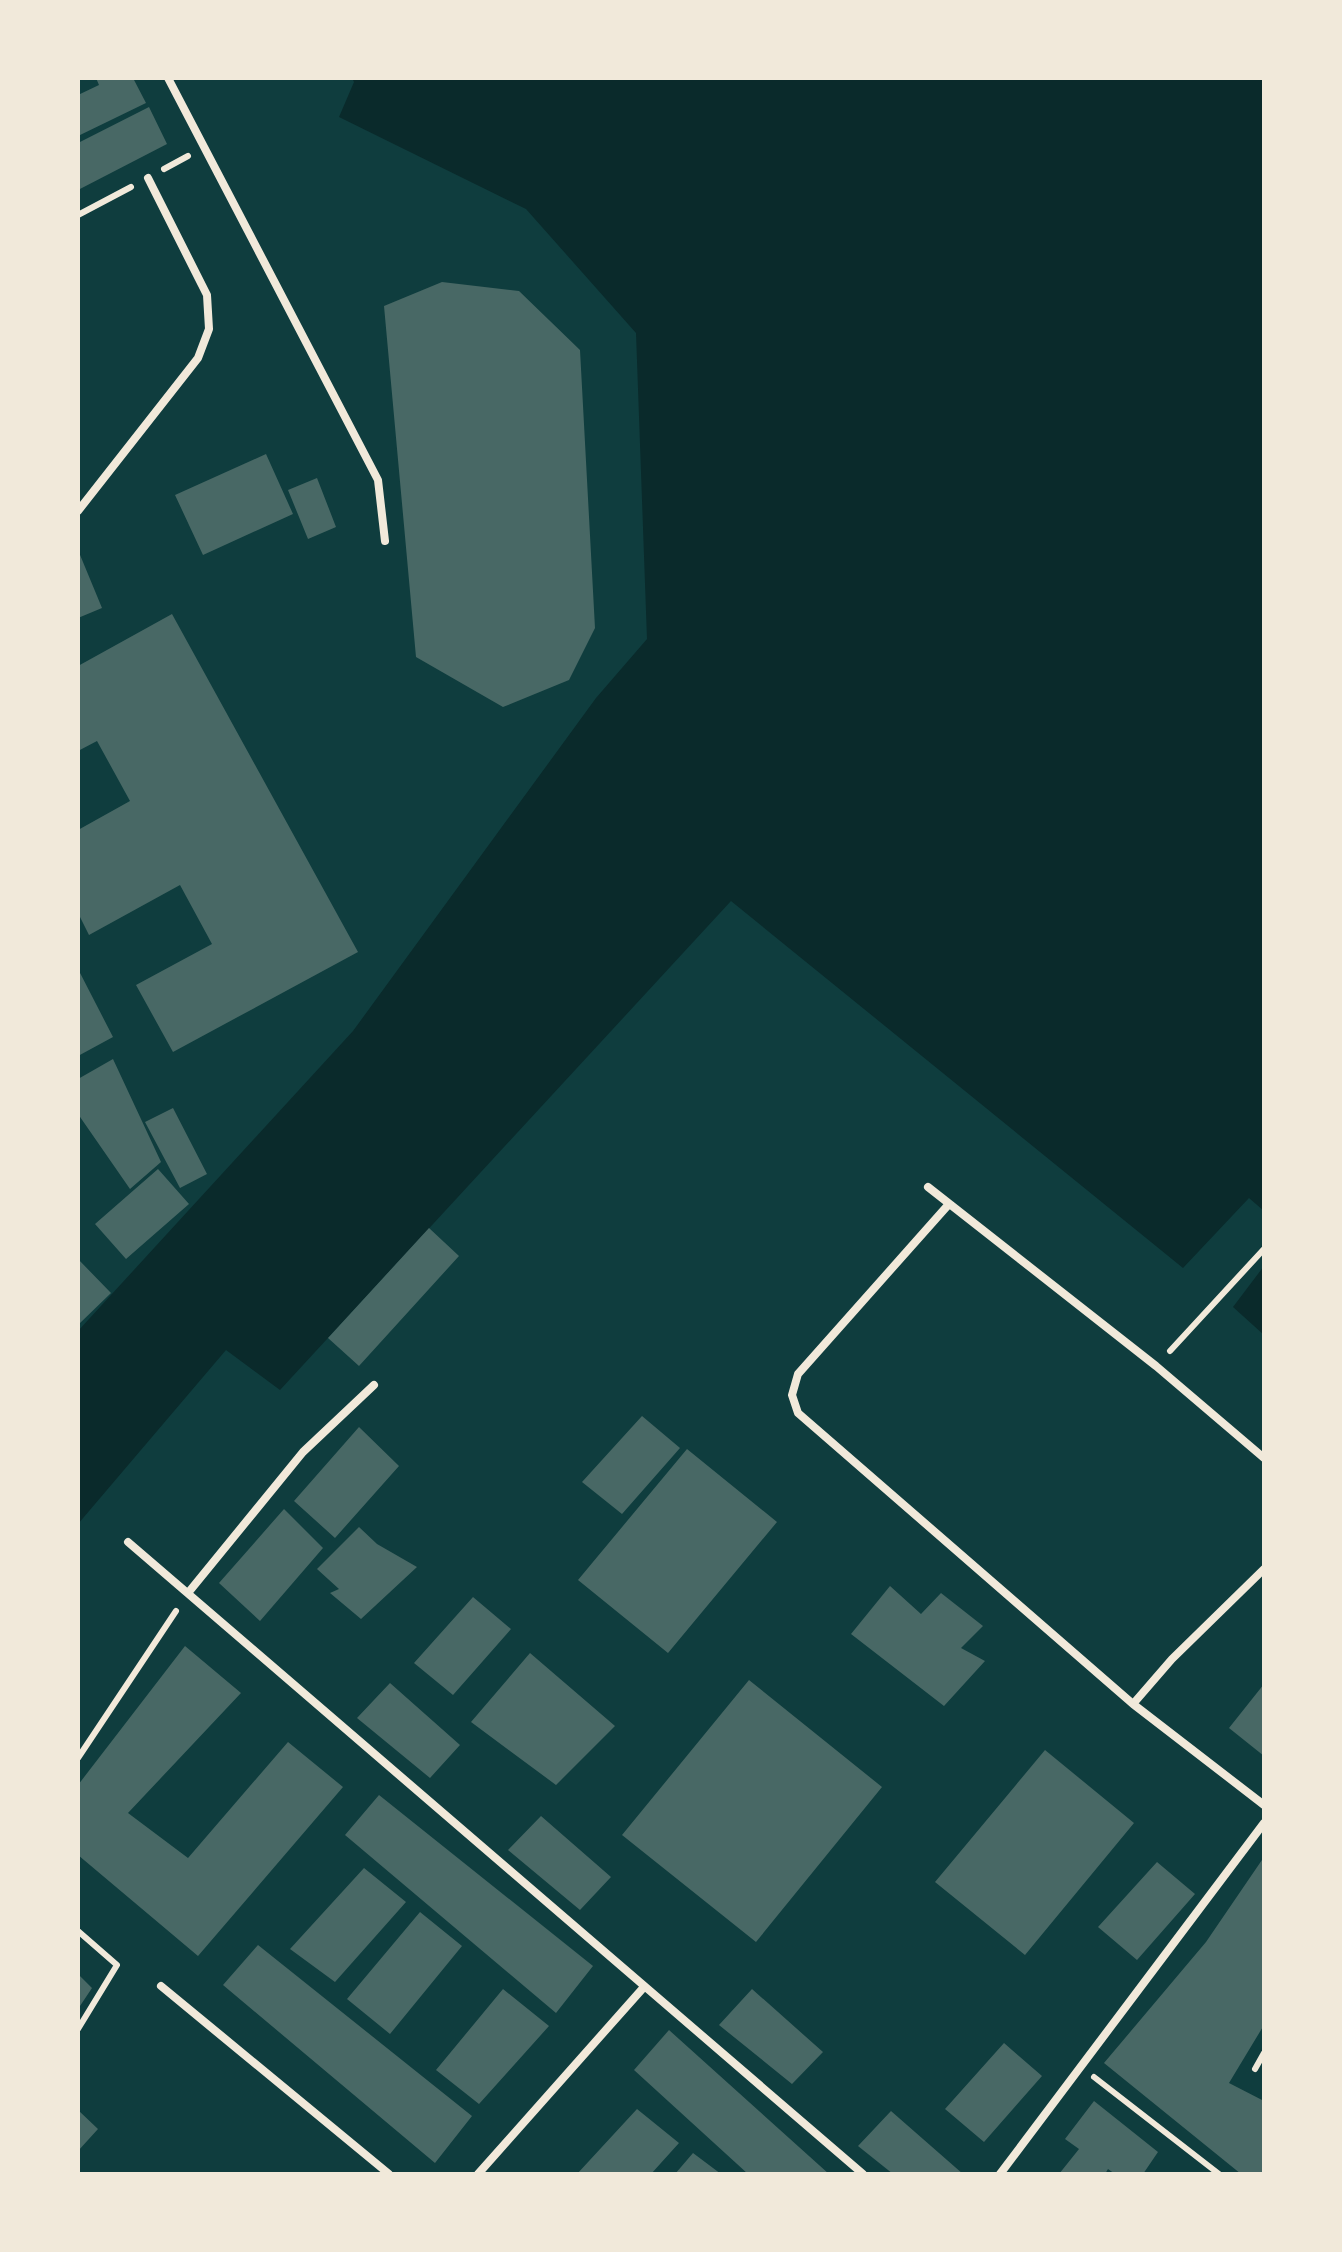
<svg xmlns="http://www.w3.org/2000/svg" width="1342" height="2252" viewBox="0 0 1342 2252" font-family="'PT Sans Narrow',sans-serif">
  <rect width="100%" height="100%" fill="#0f3d3e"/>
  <path fill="#0a2a2b" d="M 352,78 L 1264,78 L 1264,1211 L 1249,1198 L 1183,1268 L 731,901 L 280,1390 L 226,1350 L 78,1524 L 78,1331 L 353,1031 L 596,698 L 647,639 L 636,333 L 526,209 L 339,117 L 354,82 Z
    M 1264,1266 L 1264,1335 L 1233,1307 Z"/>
  <path fill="#486865" d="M 96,78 L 133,78 L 146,103 L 78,136 L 78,95 L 99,85 Z
    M 149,107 L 167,144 L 78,190 L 78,143 Z
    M 442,282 L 519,291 L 580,350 L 595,628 L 569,680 L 503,707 L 416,657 L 384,306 Z
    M 266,454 L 293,514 L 203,555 L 175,495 Z
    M 317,478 L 336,527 L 308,539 L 288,490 Z
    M 78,550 L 102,608 L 78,618 Z
    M 172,614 L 358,952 L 173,1052 L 136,985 L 212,944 L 180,885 L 89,935 L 78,913 L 78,830 L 130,801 L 97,741 L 78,751 L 78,666 Z
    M 78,969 L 113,1037 L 78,1056 Z
    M 113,1059 L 161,1162 L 130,1189 L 78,1114 L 78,1079 Z
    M 173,1108 L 207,1174 L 180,1188 L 145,1122 Z
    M 158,1169 L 189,1204 L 126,1259 L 95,1224 Z
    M 429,1228 L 459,1256 L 359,1366 L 328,1338 Z
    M 78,1259 L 111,1293 L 78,1325 Z
    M 642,1416 L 680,1448 L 622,1514 L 582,1482 Z
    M 359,1427 L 399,1466 L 335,1538 L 294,1501 Z
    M 687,1449 L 777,1522 L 668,1653 L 578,1580 Z
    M 284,1509 L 323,1548 L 260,1621 L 219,1583 Z
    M 359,1527 L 377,1544 L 417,1567 L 361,1619 L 330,1593 L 339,1589 L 317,1569 Z
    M 890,1586 L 921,1614 L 941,1593 L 983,1626 L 961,1648 L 985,1661 L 944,1706 L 851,1634 Z
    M 473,1597 L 511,1629 L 453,1695 L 414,1663 Z
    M 185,1646 L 241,1693 L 128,1813 L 188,1858 L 288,1742 L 343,1787 L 198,1956 L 78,1855 L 78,1785 Z
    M 530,1653 L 615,1726 L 556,1785 L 471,1722 Z
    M 749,1680 L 882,1787 L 756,1942 L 622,1835 Z
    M 390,1683 L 460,1745 L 430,1778 L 357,1718 Z
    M 1264,1684 L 1264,1756 L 1229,1728 Z
    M 1045,1750 L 1134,1823 L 1025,1955 L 935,1882 Z
    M 379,1795 L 593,1966 L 556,2013 L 345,1835 Z
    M 541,1816 L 611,1877 L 580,1910 L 508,1850 Z
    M 1264,1857 L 1264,2025 L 1229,2083 L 1264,2101 L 1264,2174 L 1241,2174 L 1104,2063 L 1206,1942 Z
    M 1157,1862 L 1195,1894 L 1137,1960 L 1098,1927 Z
    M 364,1868 L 406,1902 L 335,1982 L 290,1949 Z
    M 420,1912 L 462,1946 L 390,2034 L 347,1999 Z
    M 258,1945 L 472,2116 L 435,2163 L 223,1985 Z
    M 78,1974 L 92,1988 L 78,2009 Z
    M 503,1989 L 549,2026 L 479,2104 L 436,2070 Z
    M 752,1989 L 823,2052 L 792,2084 L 719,2025 Z
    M 669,2030 L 829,2174 L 748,2174 L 634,2070 Z
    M 1004,2043 L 1042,2076 L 984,2142 L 945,2109 Z
    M 1094,2101 L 1158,2152 L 1143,2174 L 1115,2174 L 1108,2169 L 1105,2174 L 1059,2174 L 1079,2149 L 1065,2139 Z
    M 637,2109 L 679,2143 L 651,2174 L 577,2174 Z
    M 78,2110 L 98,2129 L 78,2151 Z
    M 891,2111 L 963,2174 L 893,2174 L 858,2146 Z
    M 693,2153 L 721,2174 L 675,2174 Z"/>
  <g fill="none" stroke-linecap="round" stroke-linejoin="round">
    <path stroke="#f1e9da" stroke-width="6" d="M 164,169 L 188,156
      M 78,215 L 131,187
      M 1170,1351 L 1264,1249
      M 78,1758 L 176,1611
      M 78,1931 L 117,1965 L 78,2029
      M 1255,2069 L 1264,2053
      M 1094,2077 L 1219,2174"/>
    <path stroke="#f1e9da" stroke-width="8" d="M 168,78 L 378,480 L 385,541
      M 78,511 L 198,358 L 209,329 L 207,295 L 148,178
      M 928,1187 L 1156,1366 L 1264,1458
      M 949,1204 L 798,1374 L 792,1395 L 798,1413 L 1133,1704
      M 128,1542 L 863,2174
      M 1264,1569 L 1172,1659 L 1133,1704 L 1264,1805
      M 188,1593 L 303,1452 L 374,1385
      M 161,1986 L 389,2174
      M 478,2174 L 644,1987
      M 1000,2174 L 1264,1823"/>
  </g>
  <rect width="1342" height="2252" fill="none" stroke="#f1e9da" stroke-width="160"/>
</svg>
